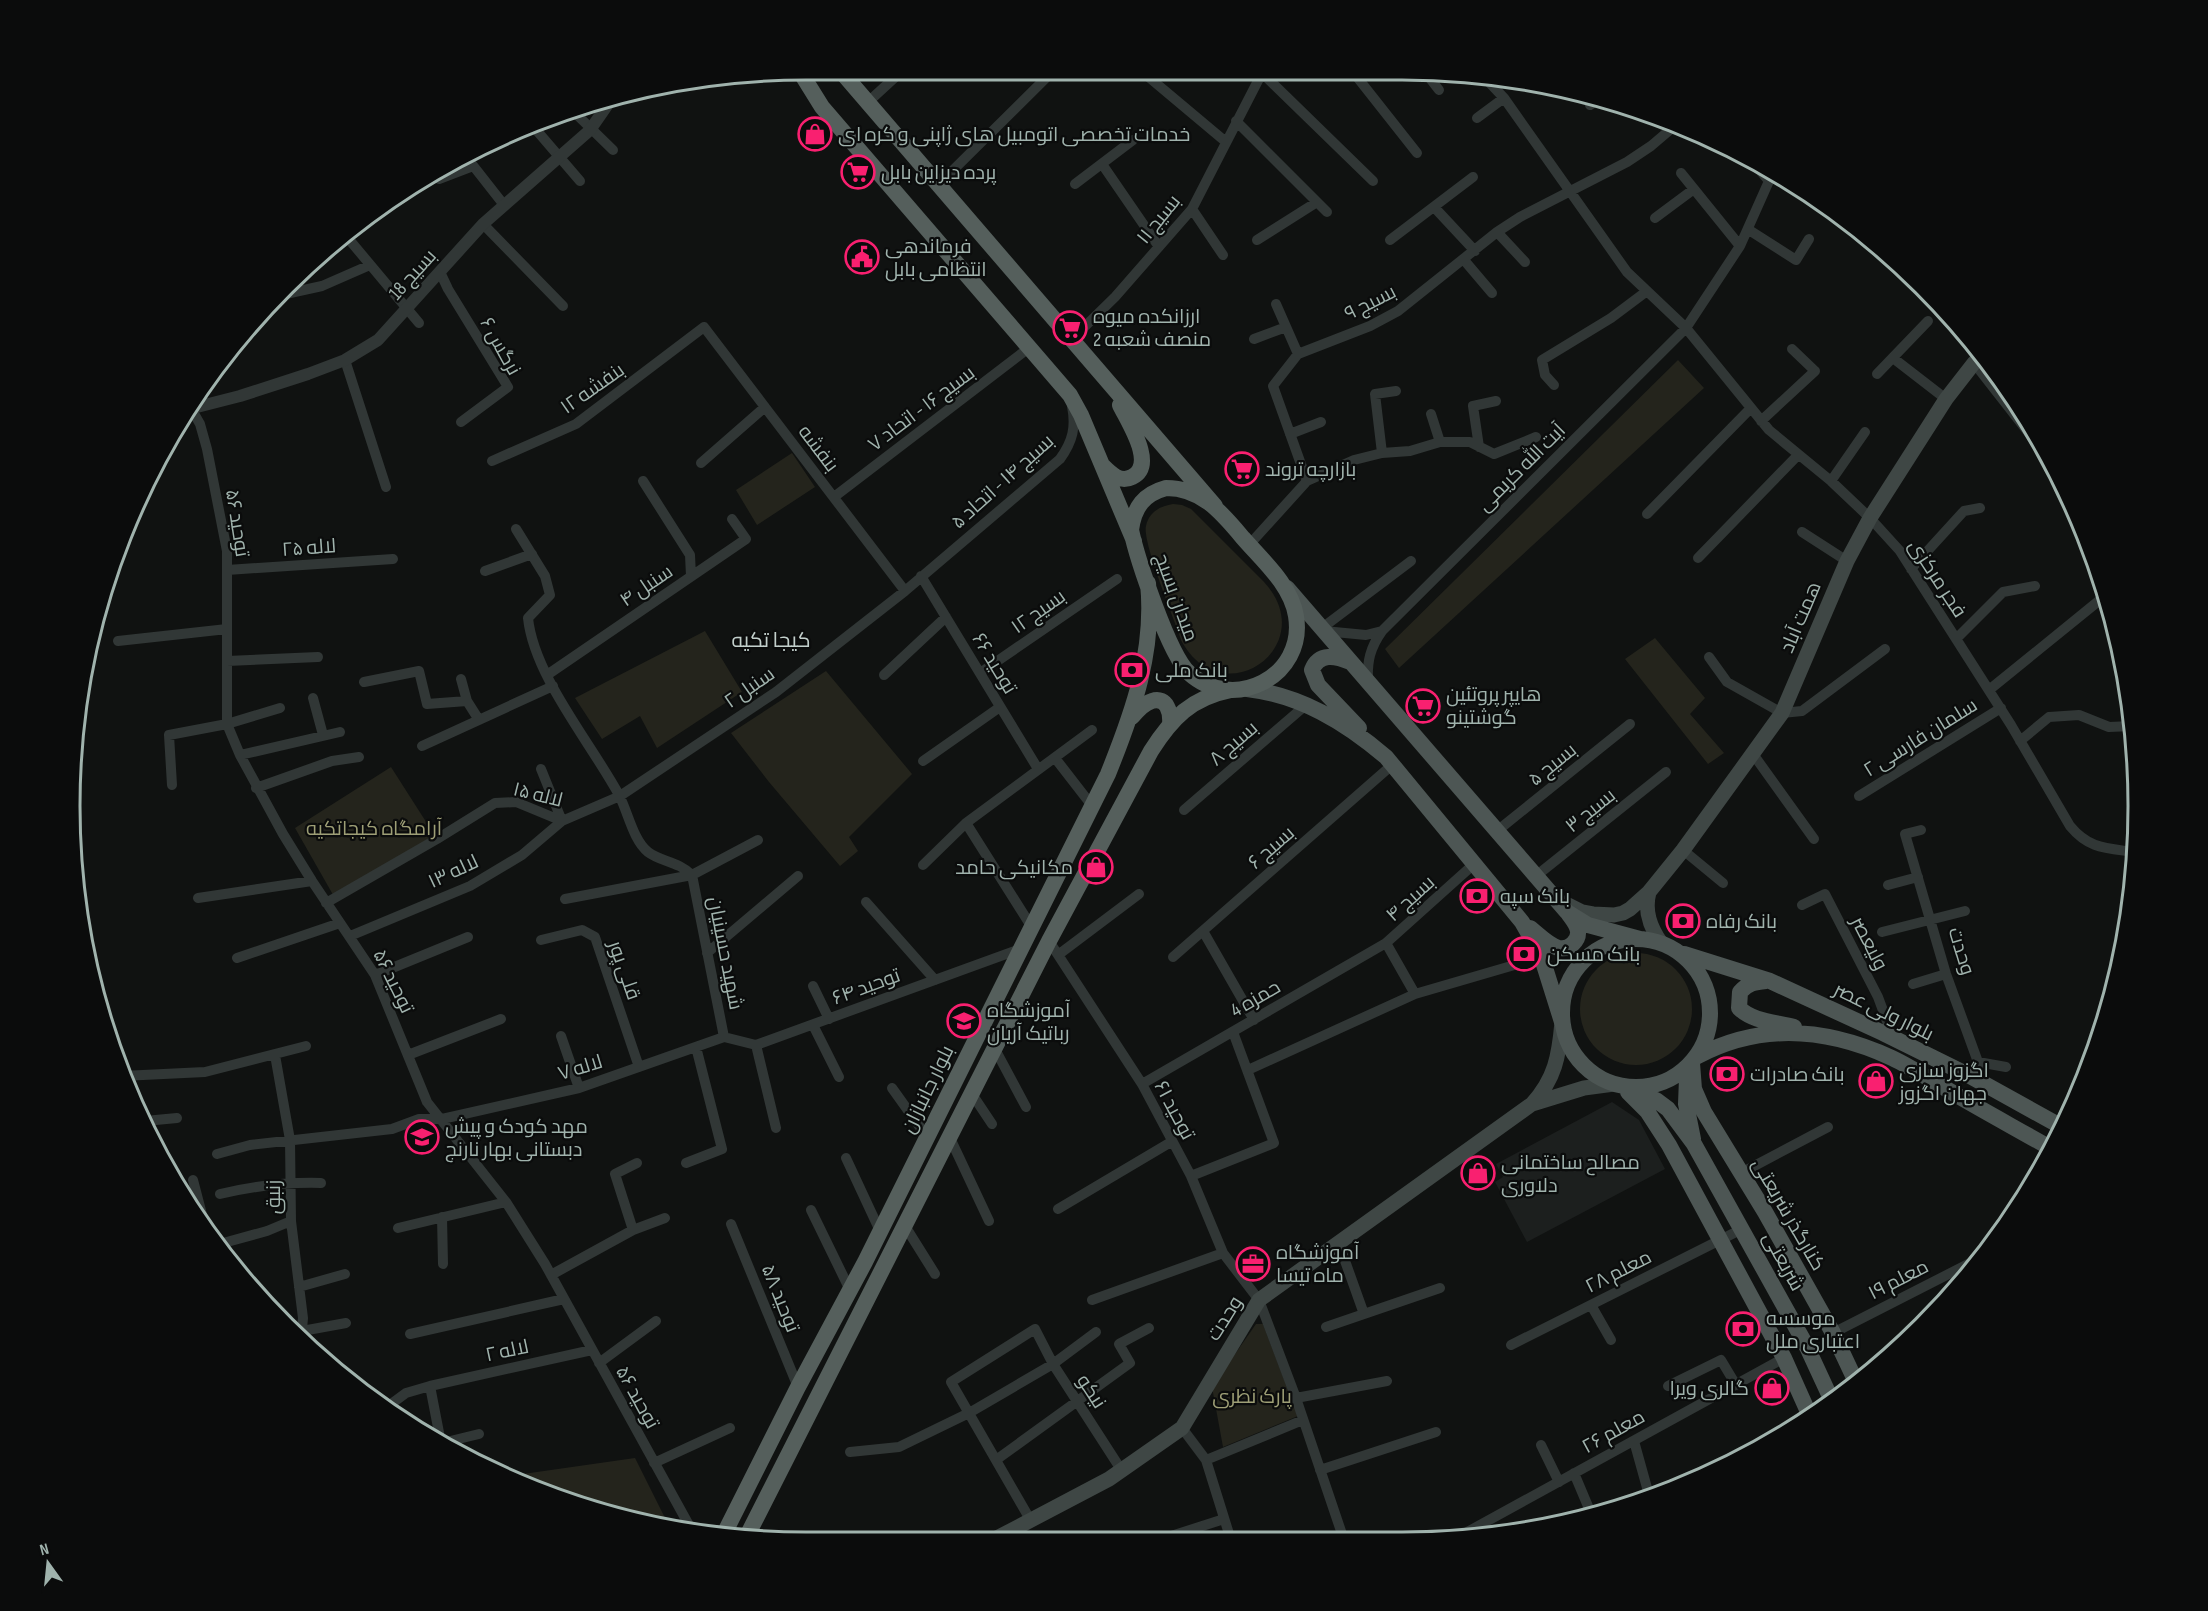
<svg xmlns="http://www.w3.org/2000/svg" width="2208" height="1611" viewBox="0 0 2208 1611" font-family="'Sofia Sans Condensed',Cairo,sans-serif">
  <rect width="100%" height="100%" fill="#101211"/>
  <path fill="#1c1f1e" d="M 1612,1102 L 1639,1120 L 1665,1169 L 1527,1242 L 1495,1182 L 1503,1177 L 1496,1164 Z"/>
  <path fill="#24241c" d="M 1678,360 L 1704,388 L 1399,668 L 1385,649 Z
    M 792,453 L 815,487 L 757,525 L 736,490 Z
    M 1173,504 L 1182,505 L 1191,509 L 1264,582 C 1322,645 1224,716 1182,642 C 1175,621 1142,542 1146,526 C 1149,512 1160,506 1173,504 Z
    M 705,631 L 742,692 L 657,748 L 640,716 L 602,739 L 575,698 Z
    M 1655,638 L 1705,698 L 1690,714 L 1724,753 L 1708,764 L 1625,659 Z
    M 826,671 L 912,774 L 849,837 L 858,851 L 840,866 L 769,782 L 731,733 Z
    M 391,767 L 437,839 L 336,900 L 295,828 Z
    M1580 1009a56 56 0 1 1 112 0a56 56 0 1 1-112 0Z
    M 1256,1324 L 1263,1324 L 1298,1416 L 1223,1447 L 1212,1387 Z
    M 635,1458 L 667,1522 L 569,1503 L 509,1476 Z"/>
  <g fill="none" stroke-linecap="round" stroke-linejoin="round">
    <path stroke="#313736" stroke-width="10" d="M 1139,69 L 1226,142
      M 1349,69 L 1357,77 L 1417,153
      M 1425,72 L 1439,90
      M 1262,73 L 1373,181
      M 1487,80 L 1504,98 L 1627,272 L 1686,328 L 1769,430 L 1831,481 L 1870,518 L 1900,551 L 2011,725 L 2070,826 C 2089,849 2106,848 2134,852
      M 867,103 L 904,69
      M 1590,105 L 1602,97
      M 572,110 L 613,150
      M 1477,118 L 1504,98
      M 1236,121 L 1327,212
      M 532,125 L 580,181
      M 464,154 L 504,205
      M 1752,161 L 1769,181
      M 1102,164 L 1159,247
      M 1681,173 L 1740,246
      M 439,179 L 473,166
      M 1075,184 L 1133,140
      M 938,185 L 1051,73
      M 1434,207 L 1475,251
      M 1192,209 L 1223,255
      M 1655,218 L 1694,189
      M 483,224 L 563,306
      M 1749,230 L 1796,260 L 1809,239
      M 1497,232 L 1525,262
      M 347,237 L 419,323
      M 1257,240 L 1317,202
      M 1390,240 L 1473,177
      M 1464,260 L 1492,293
      M 440,272 L 448,289 L 508,387 L 461,422
      M 281,295 L 322,286 L 370,265
      M 1276,304 L 1298,354
      M 1254,339 L 1286,327
      M 1071,340 L 1115,297 L 1192,209 L 1264,69
      M 1893,358 L 1946,399
      M 345,360 L 386,487
      M 1974,363 L 2039,446
      M 1877,374 L 1928,321
      M 1554,385 L 1545,375 L 1542,360 L 1611,318 L 1647,291
      M 192,410 L 200,424 L 207,449 L 227,551 L 227,724 L 240,755 L 283,834 L 312,881 L 375,975 L 427,1102 L 506,1202 L 545,1264 L 690,1527
      M 1431,414 L 1440,442
      M 1761,421 L 1815,371 L 1792,349
      M 1290,434 L 1321,422
      M 1479,447 L 1473,406 L 1496,401
      M 1382,453 L 1375,394 L 1396,391
      M 492,461 L 576,424 L 704,327 L 905,591
      M 701,463 L 765,407
      M 643,481 L 690,555 L 691,576
      M 1307,481 L 1273,386 L 1298,354 L 1370,326 L 1398,311 L 1497,232 L 1520,217 L 1627,162 L 1651,146 L 1678,123
      M 1831,481 L 1865,432
      M 834,497 L 1030,347
      M 1647,514 L 1750,409
      M 516,529 L 545,576 L 550,595 L 528,618 C 534,676 591,743 619,795 C 628,812 633,840 648,852 C 661,862 678,861 692,875
      M 1802,532 L 1847,561
      M 1249,545 L 1307,481 L 1354,460 L 1382,453 L 1410,451 L 1440,442 L 1470,442 L 1494,454 L 1536,437
      M 1698,558 L 1798,455
      M 1911,569 L 1964,511 L 1980,508
      M 227,570 L 393,559
      M 485,571 L 532,554
      M 921,576 L 1038,769
      M 1322,628 L 1411,561
      M 1324,631 L 1366,635 L 1382,631
      M 1956,639 L 2003,592 L 2035,586
      M 118,641 L 227,629
      M 1709,657 L 1727,682 L 1782,713 L 1802,711 L 1885,649
      M 227,661 L 318,657
      M 980,673 L 1117,579
      M 547,675 L 746,539 L 732,519
      M 884,675 L 946,617
      M 461,679 L 467,701 L 479,720
      M 364,682 L 419,671 L 427,704 L 467,701
      M 1368,682 C 1367,661 1370,648 1382,631 L 1686,328 L 1740,246 L 1769,181 L 1776,174
      M 1989,690 L 2106,595
      M 313,698 L 323,735
      M 2020,741 L 2049,717 L 2079,715 L 2109,727 L 2132,726
      M 422,746 L 553,686
      M 1753,754 L 1814,839
      M 240,755 L 340,732
      M 1055,758 L 1093,807
      M 923,761 L 1000,707
      M 172,785 L 169,735 L 227,724 L 280,708
      M 256,788 L 332,761 L 359,757
      M 1859,796 L 2001,708
      M 1184,810 L 1307,704
      M 966,823 L 1031,926
      M 1921,830 L 1905,834 L 1946,974 L 1978,1062 L 1970,1076
      M 1497,831 L 1630,724
      M 1683,850 L 1723,883
      M 923,865 L 966,823 L 1092,730
      M 692,875 L 724,1037
      M 1536,876 L 1666,772
      M 1888,885 L 1918,877
      M 198,898 L 312,881
      M 565,899 L 692,875 L 758,840
      M 866,902 L 935,980
      M 326,903 L 437,839 L 495,803 L 516,802 L 562,821 L 620,796 L 776,692 L 905,591 L 1060,459 C 1073,441 1076,427 1072,406
      M 1802,905 L 1825,894 L 1878,997 L 1888,1024 L 1883,1033
      M 1203,931 L 1254,1020
      M 1882,932 L 1965,911
      M 350,936 L 470,886 L 522,855 L 562,821 L 541,769
      M 541,940 L 582,930 L 595,937 L 639,1067
      M 1049,941 L 1142,1084 L 1191,1176 L 1223,1253 L 1259,1300 L 1296,1398 L 1343,1537
      M 1386,943 L 1415,994
      M 707,953 L 798,876
      M 1058,955 L 1139,894
      M 1173,957 L 1392,765
      M 237,958 L 340,923
      M 375,975 L 468,937
      M 1913,984 L 1946,974
      M 813,986 L 829,1019
      M 813,1025 L 839,1077
      M 561,1036 L 579,1088
      M 724,1037 L 756,1045 L 1020,949
      M 756,1045 L 776,1128
      M 995,1049 L 1026,1107
      M 275,1055 L 290,1140 L 291,1221 L 303,1318 L 301,1339
      M 408,1055 L 501,1019
      M 1978,1062 L 2006,1067
      M 1248,1070 L 1415,994 L 1542,957
      M 122,1076 L 205,1072 L 306,1046
      M 1142,1084 L 1386,943 L 1474,864
      M 892,1088 L 927,1137
      M 972,1094 L 992,1124
      M 145,1121 L 177,1118
      M 950,1138 L 989,1221
      M 217,1154 L 250,1145 L 392,1129 L 419,1119 L 442,1119 L 579,1088 L 724,1037
      M 846,1158 L 880,1231
      M 686,1163 L 722,1149 L 696,1047
      M 1741,1173 L 1828,1127
      M 1191,1176 L 1274,1143 L 1233,1032
      M 193,1180 L 205,1226
      M 220,1194 C 254,1186 286,1182 321,1183
      M 1058,1209 L 1171,1142
      M 811,1210 L 850,1290
      M 442,1217 L 443,1264
      M 731,1224 L 798,1387
      M 905,1226 L 935,1274
      M 398,1228 L 506,1202
      M 633,1230 L 615,1174 L 637,1163
      M 1339,1244 L 1364,1314
      M 216,1245 L 267,1231 L 291,1221
      M 551,1275 L 633,1230 L 665,1218
      M 299,1287 L 345,1274
      M 1092,1300 L 1223,1253
      M 1591,1305 L 1611,1340
      M 1326,1327 L 1440,1288
      M 302,1331 L 346,1323
      M 1833,1333 L 1980,1258
      M 410,1334 L 564,1299
      M 1511,1345 L 1742,1229
      M 599,1363 L 656,1321
      M 430,1386 L 441,1443
      M 1668,1386 L 1721,1360 L 1736,1385
      M 1296,1398 L 1387,1381
      M 387,1407 L 406,1393 L 430,1386 L 592,1350
      M 1182,1428 L 1206,1460 L 1230,1537
      M 1634,1441 L 1649,1495
      M 438,1444 L 479,1434
      M 1541,1445 L 1559,1482
      M 850,1452 L 899,1447 L 969,1413 L 1053,1364 L 1096,1332
      M 996,1460 L 1130,1363 L 1119,1344 L 1149,1328
      M 1206,1460 L 1303,1420
      M 654,1463 L 730,1428
      M 1320,1470 L 1436,1432
      M 1574,1473 L 1590,1511
      M 1031,1521 L 951,1382 L 1035,1329 L 1053,1364 L 1122,1471
      M 1460,1536 L 1784,1358
      M 1165,1538 L 1224,1519"/>
    <path stroke="#313736" stroke-width="12" d="M 193,408 L 240,396 L 308,374 L 345,360 L 378,340 L 483,224 L 590,130 L 615,94"/>
    <path stroke="#3f4745" stroke-width="15" d="M 1649,892 C 1644,911 1650,927 1661,943
      M 1564,903 L 1582,912 L 1593,914 L 1614,915 L 1623,913 L 1630,909 L 1649,892 L 1683,850 L 1782,713 L 1847,561 L 1870,518 L 1946,399 L 1974,363 L 1984,354
      M 1562,1022 C 1559,1056 1555,1079 1532,1104 L 1584,1088 L 1614,1084
      M 995,1539 L 1109,1479 L 1182,1428 L 1259,1300 L 1532,1104"/>
    <path stroke="#4d5654" stroke-width="16" d="M 1287,588 L 1567,912 L 1588,925 L 1640,939
      M 1350,662 C 1336,656 1319,652 1312,670 L 1318,685 L 1359,728
      M 1247,689 C 1300,695 1345,722 1386,757 L 1522,922 L 1541,955 L 1562,1022
      M 1530,928 C 1538,934 1549,946 1559,948 C 1569,950 1579,941 1578,931 C 1577,924 1572,919 1568,913
      M1562 1013a74 74 0 1 1 148 0a74 74 0 1 1-148 0Z
      M 1684,954 L 1770,981 L 1883,1033 L 1970,1076 L 2062,1127
      M 1766,981 C 1755,982 1748,983 1740,992 L 1739,1008 C 1753,1022 1776,1022 1794,1027
      M 1698,1056 C 1762,1022 1827,1028 1892,1058 C 1911,1067 1929,1079 1948,1090 C 1982,1110 2017,1129 2052,1149
      M 1692,1063 L 1694,1089 L 1704,1112 L 1765,1212 L 1833,1333 L 1857,1384
      M 1687,1078 L 1686,1104 L 1693,1139
      M 1631,1089 L 1656,1100 L 1668,1109 L 1694,1144 L 1807,1347 L 1832,1401
      M 1628,1092 L 1647,1111 L 1669,1145 L 1784,1358 L 1809,1414"/>
    <path stroke="#555f5c" stroke-width="16" d="M 839,69 L 1215,506
      M 799,70 L 822,107 L 1070,395 L 1081,415 L 1134,541
      M 1103,466 C 1111,474 1120,483 1132,477 C 1157,465 1128,422 1120,405
      M 1166,488 C 1202,488 1222,513 1243,538 C 1263,561 1291,585 1296,616 C 1306,677 1233,713 1189,673 C 1169,655 1137,558 1131,530 C 1134,507 1144,494 1166,488 Z
      M 1132,717 C 1137,711 1144,703 1152,701 C 1167,696 1171,713 1170,724
      M 724,1534 L 798,1387 L 865,1262 L 1108,774 C 1133,712 1155,651 1148,583
      M 746,1538 L 1049,941 L 1151,751 C 1172,718 1191,698 1231,690"/>
  </g>
  <defs>
    <symbol id="shop-ring" viewBox="-11 -11 22 22"><circle r="9.5" fill="#0b0c0c" stroke="#f92070" stroke-width="1.5"/><path d="M-5-2.5h2.3a2.7 3.5 0 0 1 5.4 0H5L5.5 6h-11ZM-1.5-2.5h3a1.5 2.3 0 0 0-3 0Z" fill="#f92070"/></symbol>
    <symbol id="supermarket-ring" viewBox="-11 -11 22 22"><circle r="9.5" fill="#0b0c0c" stroke="#f92070" stroke-width="1.5"/><path d="M-6-5.5h2.5l.6 2H6L4.5 2H-2.5L-4.4-4H-6ZM-1.5 3.2a1.3 1.3 0 1 0 .1 0ZM3 3.2a1.3 1.3 0 1 0 .1 0Z" fill="#f92070"/></symbol>
    <symbol id="civic-ring" viewBox="-11 -11 22 22"><circle r="9.5" fill="#0b0c0c" stroke="#f92070" stroke-width="1.5"/><path d="M-.6-6.5H3V-4.5H.6V-3L4-1V1h2V6H-6V1h2V-1L-.6-3ZM-1.2 2.5V6h2.4V2.5Z" fill="#f92070"/></symbol>
    <symbol id="bank-ring" viewBox="-11 -11 22 22"><circle r="9.5" fill="#0b0c0c" stroke="#f92070" stroke-width="1.5"/><path d="M-6-4H6V4H-6ZM0-2.3a2.3 2.3 0 1 0 0 4.6a2.3 2.3 0 1 0 0-4.6Z" fill="#f92070"/></symbol>
    <symbol id="school-ring" viewBox="-11 -11 22 22"><circle r="9.5" fill="#0b0c0c" stroke="#f92070" stroke-width="1.5"/><path d="M0-5L7-2L0 1L-7-2ZM-4 1L0 2.5L4 1V4Q0 6-4 4Z" fill="#f92070"/></symbol>
    <symbol id="office-ring" viewBox="-11 -11 22 22"><circle r="9.5" fill="#0b0c0c" stroke="#f92070" stroke-width="1.5"/><path d="M-6-3h4V-5.5h4V-3h4V5H-6ZM-1-4.5V-3h2v-1.5ZM-6 0V1H6V0Z" fill="#f92070"/></symbol>
  </defs>
  <g fill-rule="evenodd">
    <use href="#shop-ring" x="796" y="115" width="38" height="38"/>
    <use href="#supermarket-ring" x="839" y="153" width="38" height="38"/>
    <use href="#civic-ring" x="843" y="238" width="38" height="38"/>
    <use href="#supermarket-ring" x="1051" y="309" width="38" height="38"/>
    <use href="#supermarket-ring" x="1223" y="450" width="38" height="38"/>
    <use href="#bank-ring" x="1113" y="651" width="38" height="38"/>
    <use href="#supermarket-ring" x="1404" y="687" width="38" height="38"/>
    <use href="#shop-ring" x="1077" y="848" width="38" height="38"/>
    <use href="#bank-ring" x="1458" y="877" width="38" height="38"/>
    <use href="#bank-ring" x="1664" y="902" width="38" height="38"/>
    <use href="#bank-ring" x="1505" y="935" width="38" height="38"/>
    <use href="#school-ring" x="945" y="1002" width="38" height="38"/>
    <use href="#bank-ring" x="1708" y="1055" width="38" height="38"/>
    <use href="#shop-ring" x="1857" y="1062" width="38" height="38"/>
    <use href="#school-ring" x="403" y="1118" width="38" height="38"/>
    <use href="#shop-ring" x="1459" y="1154" width="38" height="38"/>
    <use href="#office-ring" x="1234" y="1245" width="38" height="38"/>
    <use href="#bank-ring" x="1724" y="1310" width="38" height="38"/>
    <use href="#shop-ring" x="1753" y="1369" width="38" height="38"/>
  </g>
  <g text-anchor="middle" stroke-width="4.5" stroke-linejoin="round" paint-order="stroke">
    <g font-size="20" fill="#a0b3ad" stroke="#0b0c0c" text-anchor="start">
      <text x="838" y="141">خدمات تخصصی اتومبیل های ژاپنی و کره ای</text>
      <text x="881" y="179">پرده دیزاین بابل</text>
      <text x="885" y="253">فرماندهی<tspan x="885" dy="23">انتظامی بابل</tspan></text>
      <text x="1093" y="323">ارزانکده میوه<tspan x="1093" dy="23">منصف شعبه 2</tspan></text>
      <text x="1265" y="476">بازارچه تروند</text>
      <text x="1155" y="677">بانک ملی</text>
      <text x="1446" y="701">هایپر پروتئین<tspan x="1446" dy="23">گوشتینو</tspan></text>
      <text x="1073" y="874" text-anchor="end">مکانیکی حامد</text>
      <text x="1500" y="903">بانک سپه</text>
      <text x="1706" y="928">بانک رفاه</text>
      <text x="1547" y="961">بانک مسکن</text>
      <text x="987" y="1017">آموزشگاه<tspan x="987" dy="23">رباتیک آریان</tspan></text>
      <text x="1899" y="1077">اگزوز سازی<tspan x="1899" dy="23">جهان اگزوز</tspan></text>
      <text x="1750" y="1081">بانک صادرات</text>
      <text x="445" y="1133">مهد کودک و پیش<tspan x="445" dy="23">دبستانی بهار نارنج</tspan></text>
      <text x="1501" y="1169">مصالح ساختمانی<tspan x="1501" dy="23">دلاوری</tspan></text>
      <text x="1276" y="1259">آموزشگاه<tspan x="1276" dy="23">ماه تیسا</tspan></text>
      <text x="1766" y="1325">موسسه<tspan x="1766" dy="23">اعتباری ملل</tspan></text>
      <text x="1749" y="1395" text-anchor="end">گالری ویرا</text>
    </g>
    <g font-size="20" fill="#a0b3ad" stroke="#0b0c0c">
      <text transform="translate(1158 219) rotate(-51)" y="7">بسیج ۱۱</text>
      <text transform="translate(412 274) rotate(-48)" y="7">بسیج 18</text>
      <text transform="translate(1370 302) rotate(-27)" y="7">بسیج ۹</text>
      <text transform="translate(501 346) rotate(61)" y="7">نرگس ۶</text>
      <text transform="translate(592 388) rotate(-35)" y="7">بنفشه ۱۲</text>
      <text transform="translate(921 408) rotate(-37)" y="7">بسیج ۱۶ - اتحاد ۷</text>
      <text transform="translate(819 448) rotate(53)" y="7">بنفشه</text>
      <text transform="translate(1521 467) rotate(-45)" y="7">آیت الله کریمی</text>
      <text transform="translate(1002 481) rotate(-42)" y="7">بسیج ۱۴ - اتحاد ۵</text>
      <text transform="translate(238 523) rotate(81)" y="7">توحید ۵۶</text>
      <text transform="translate(309 547) rotate(-4)" y="7">لاله ۲۵</text>
      <text transform="translate(1938 578) rotate(57)" y="7">فجر مرکزی</text>
      <text transform="translate(646 585) rotate(-34)" y="7">سنبل ۴</text>
      <text transform="translate(1177 597) rotate(70)" y="7">میدان بسیج</text>
      <text transform="translate(1038 611) rotate(-35)" y="7">بسیج ۱۲</text>
      <text transform="translate(1800 617) rotate(-67)" y="7">همت آباد</text>
      <text transform="translate(995 663) rotate(59)" y="7">توحید ۶۶</text>
      <text transform="translate(749 687) rotate(-35)" y="7">سنبل ۲</text>
      <text transform="translate(1920 737) rotate(-32)" y="7">سلمان فارسی ۲</text>
      <text transform="translate(1233 743) rotate(-41)" y="7">بسیج ۸</text>
      <text transform="translate(1552 764) rotate(-39)" y="7">بسیج ۵</text>
      <text transform="translate(538 794) rotate(14)" y="7">لاله ۱۵</text>
      <text transform="translate(1590 810) rotate(-39)" y="7">بسیج ۳</text>
      <text transform="translate(1271 847) rotate(-41)" y="7">بسیج ۶</text>
      <text transform="translate(453 871) rotate(-25)" y="7">لاله ۱۳</text>
      <text transform="translate(1410 898) rotate(-42)" y="7">بسیج ۴</text>
      <text transform="translate(1870 943) rotate(63)" y="7">ولیعصر</text>
      <text transform="translate(1962 951) rotate(73)" y="7">وحدت</text>
      <text transform="translate(726 953) rotate(79)" y="7">شهید حسینیان</text>
      <text transform="translate(625 970) rotate(71)" y="7">قلی پور</text>
      <text transform="translate(394 981) rotate(64)" y="7">توحید ۵۶</text>
      <text transform="translate(866 986) rotate(-20)" y="7">توحید ۶۴</text>
      <text transform="translate(1255 998) rotate(-30)" y="7">حمزه 4</text>
      <text transform="translate(1884 1011) rotate(26)" y="7">بلوار ولی عصر</text>
      <text transform="translate(580 1067) rotate(-17)" y="7">لاله ۷</text>
      <text transform="translate(927 1089) rotate(-64)" y="7">بلوار جانبازان</text>
      <text transform="translate(1175 1110) rotate(62)" y="7">توحید ۶۱</text>
      <text transform="translate(273 1197) rotate(-90)" y="7">زنبق</text>
      <text transform="translate(1789 1214) rotate(60)" y="7">کنارگذر شریعتی</text>
      <text transform="translate(1784 1261) rotate(61)" y="7">شریعتی</text>
      <text transform="translate(1618 1271) rotate(-27)" y="7">معلم ۲۸</text>
      <text transform="translate(1898 1279) rotate(-27)" y="7">معلم ۱۹</text>
      <text transform="translate(781 1298) rotate(68)" y="7">توحید ۵۸</text>
      <text transform="translate(1224 1318) rotate(-58)" y="7">وحدت</text>
      <text transform="translate(507 1350) rotate(-12)" y="7">لاله ۲</text>
      <text transform="translate(1092 1391) rotate(57)" y="7">نیکو</text>
      <text transform="translate(638 1397) rotate(61)" y="7">توحید ۵۶</text>
      <text transform="translate(1613 1431) rotate(-29)" y="7">معلم ۲۶</text>
    </g>
    <g font-size="20" fill="#9e9f76" stroke="#0b0c0c">
      <text x="374" y="835">آرامگاه کیجاتکیه</text>
      <text x="1252" y="1403">پارک نظری</text>
    </g>
    <g font-size="21" fill="#c2cfcb" stroke="#0b0c0c">
      <text x="771" y="647">کیجا تکیه</text>
    </g>
  </g>
  <path d="M0 0H2208V1611H0ZM806 80H1402A726 726 0 0 1 2128 806V806A726 726 0 0 1 1402 1532H806A726 726 0 0 1 80 806V806A726 726 0 0 1 806 80Z" fill="#0b0c0c" fill-rule="evenodd"/>
  <path fill="none" stroke="#a0b3ad" stroke-width="3" d="M806 80H1402A726 726 0 0 1 2128 806V806A726 726 0 0 1 1402 1532H806A726 726 0 0 1 80 806V806A726 726 0 0 1 806 80Z"/>
  <g transform="translate(48 1563) rotate(345)" stroke="#0b0c0c" stroke-width="4.5" paint-order="stroke">
  <path d="M0-4.5L10 22L0 15L-10 22Z" fill="#a0b3ad"/>
  <text y="-9" font-size="16" font-weight="bold" text-anchor="middle" fill="#a0b3ad">N</text>
  </g>
</svg>
